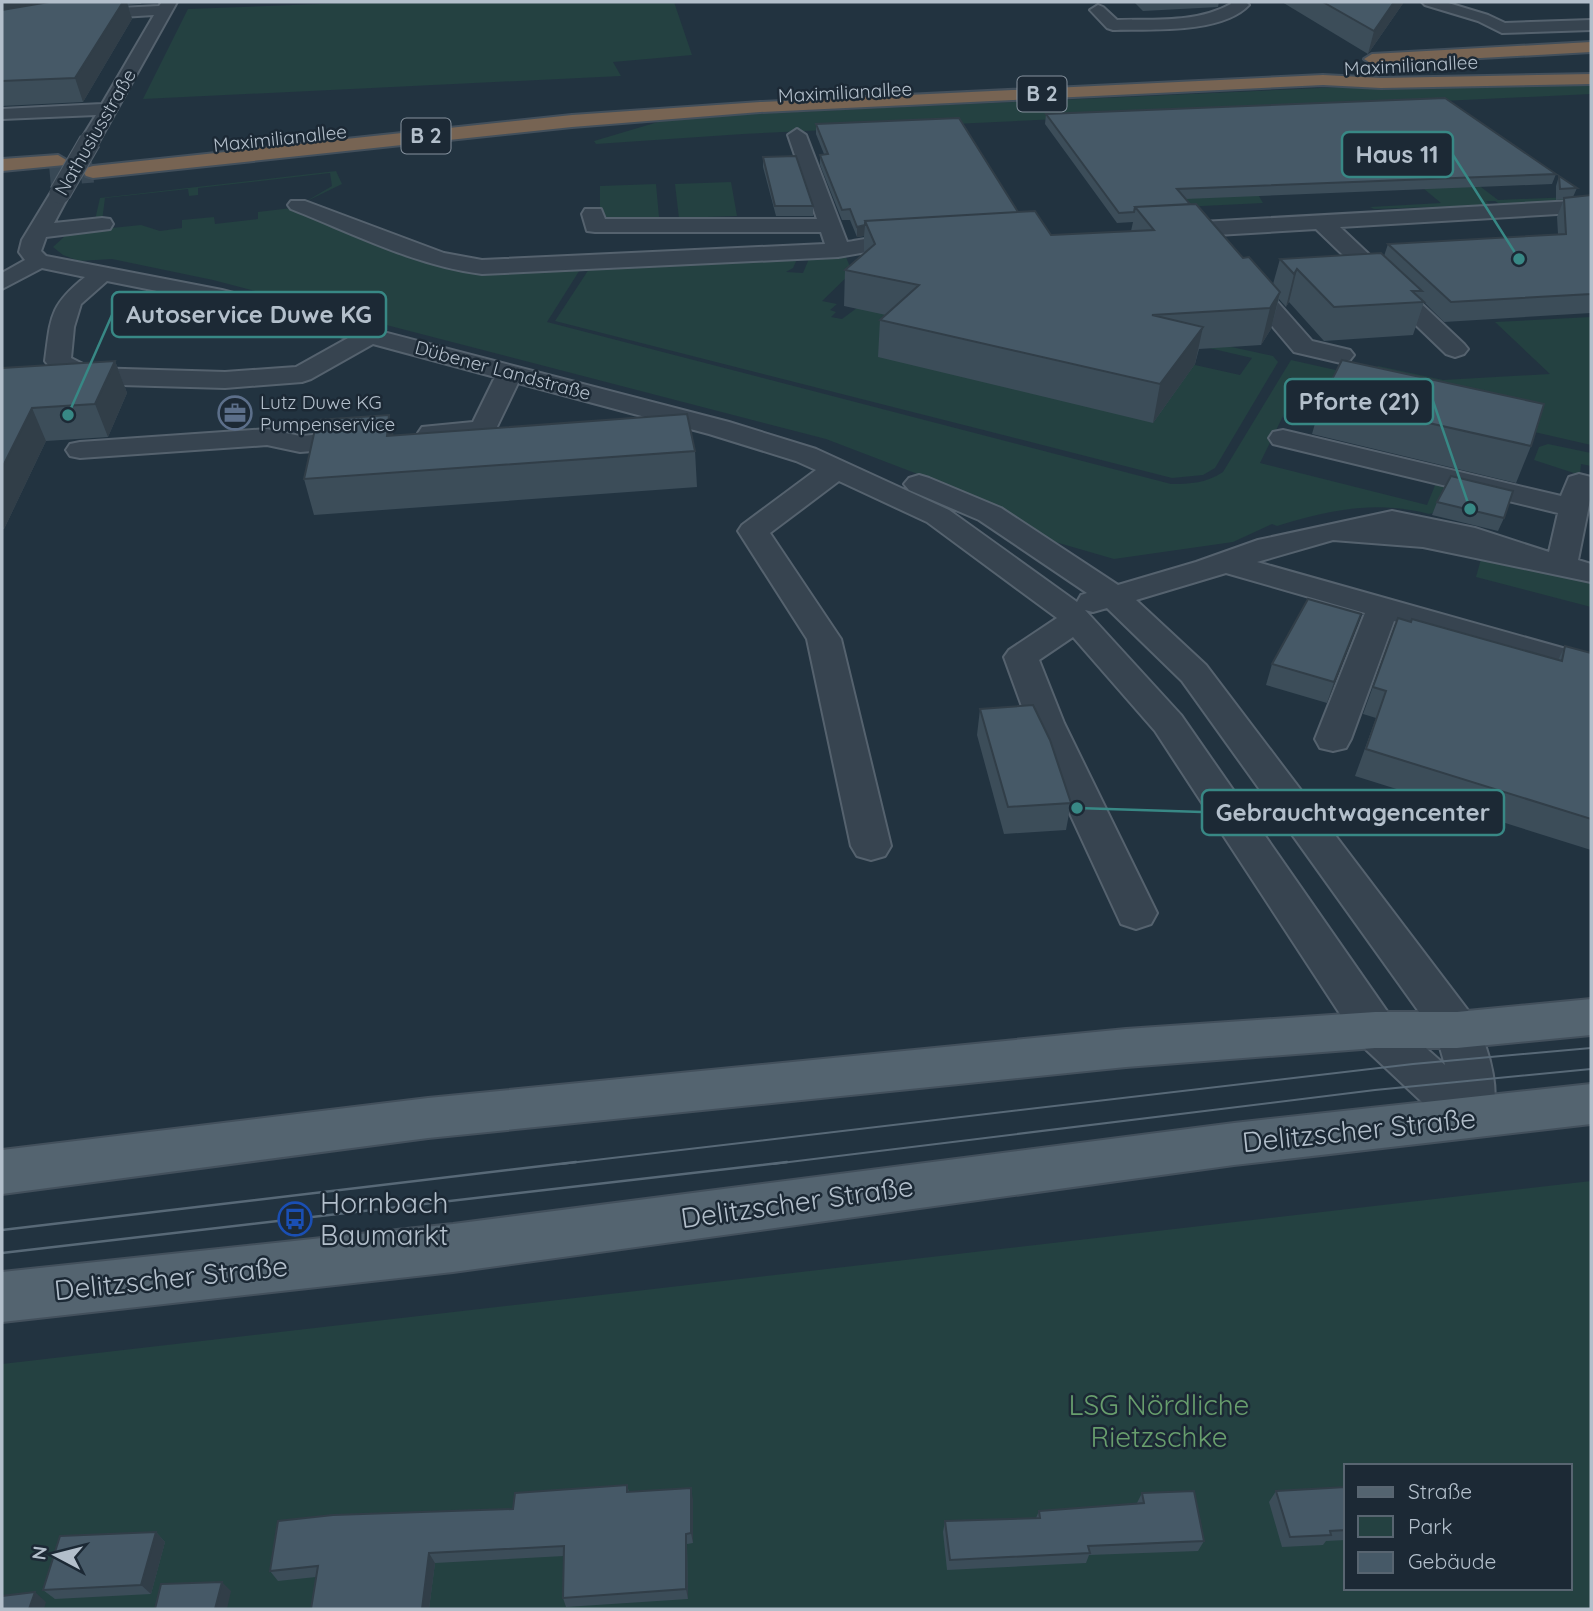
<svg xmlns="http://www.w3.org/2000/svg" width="1593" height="1611" viewBox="0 0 1593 1611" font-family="Quicksand,sans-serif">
  <rect width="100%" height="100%" fill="#223340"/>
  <path fill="#244141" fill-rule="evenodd" d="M 371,2 L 674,2 L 692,55 L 613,62 L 621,76 L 143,99 L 188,9 Z
    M 1591,83 L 1591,94 L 743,134 L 596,144 L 594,141 L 658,122 L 639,121 L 688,117 L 1363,86 Z
    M 1380,110 L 1498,200 L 1571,197 L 1568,202 L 1501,205 L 1495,201 L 1486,201 L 1490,205 L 1374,209 L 1370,207 L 1441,203 L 1331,112 Z
    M 1130,121 L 1259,196 L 1263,203 L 1182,207 Z
    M 336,171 L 342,184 L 305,202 L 332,186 L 330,173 L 198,188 L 198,195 L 189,196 L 188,189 L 105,198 L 102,221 L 95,220 L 100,198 Z
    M 731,182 L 737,216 L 679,218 L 675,184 Z
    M 656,184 L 659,217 L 600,220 L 600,186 Z
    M 292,208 L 431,261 L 581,268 L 547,322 L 1171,484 C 1191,484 1206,483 1223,472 L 1291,360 L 1442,394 L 1285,412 L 1260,463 L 1427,505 L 1436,483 L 1508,501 L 1507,505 L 1443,489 L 1433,513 L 1429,514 C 1377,500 1328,510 1277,526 L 1272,524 L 1233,542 L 1114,559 L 1038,537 L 983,499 L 826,439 L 213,280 L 112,259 L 79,261 L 63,255 L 53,247 L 65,236 L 102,229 L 141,225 L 160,231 L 182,228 L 182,220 L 214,217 L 215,224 L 258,219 L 258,212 Z
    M 858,251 L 864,251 L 1195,365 L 1240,375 L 1252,358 L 1209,348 L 1213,343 L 1273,356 L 1278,362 L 1215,468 L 1203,475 L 1172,478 L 555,321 L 591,266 L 799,255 L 793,268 L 786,272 L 803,273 L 811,254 L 844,252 L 852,272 L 822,301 L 837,304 L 830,310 L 836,312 L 831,317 L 842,319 L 869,299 L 873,288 Z
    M 1591,317 L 1591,445 L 1530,431 L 1374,372 L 1378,366 L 1443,380 L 1550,374 L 1495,322 Z
    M 1548,444 L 1591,453 L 1591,466 L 1581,464 L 1580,475 L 1534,460 L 1539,447 Z
    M 1481,559 L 1591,583 L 1591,607 L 1476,577 Z
    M 1591,1181 L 1591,1609 L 2,1609 L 2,1364 ZM 1346,1466 L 1570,1466 L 1570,1588 L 1346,1588 Z"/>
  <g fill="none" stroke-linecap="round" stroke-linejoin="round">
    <path stroke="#384855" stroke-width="21" stroke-dasharray="21 10" stroke-linecap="butt" d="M 50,176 L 93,172"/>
    <defs>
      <path id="minor" d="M 162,2 L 177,2 L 97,145 L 83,145 L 80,141 L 96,115 L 2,119 L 2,109 L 102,104 L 154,15 L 56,21 L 2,30 L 2,20 L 56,11 L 159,6 Z
        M 1230,2 L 1246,2 L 1249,5 C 1222,34 1150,29 1113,30 L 1107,28 L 1090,10 L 1098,5 L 1103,7 L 1117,20 C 1156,19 1196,23 1231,4 Z
        M 1422,2 L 1445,2 L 1488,15 L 1505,23 L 1591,20 L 1591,30 L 1502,33 L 1478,21 L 1425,5 Z
        M 797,129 L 806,135 L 847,242 C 871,238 900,231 925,237 L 928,242 L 925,247 L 878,250 L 838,257 L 482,274 C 416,266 352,233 291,209 L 288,205 L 291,201 L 305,201 L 444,253 L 482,260 L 825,244 L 821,232 L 595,232 L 587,231 L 582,214 L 585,209 L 601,209 L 605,219 L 817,219 L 788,135 Z
        M 60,187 L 67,189 L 70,193 L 54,223 L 102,218 L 110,219 L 113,224 L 110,229 L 46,237 L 41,251 L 46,256 L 222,290 L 729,422 L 816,449 L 949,510 L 1077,602 L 1081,595 L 1087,593 L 979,520 L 909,490 L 904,484 L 909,478 L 919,475 L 929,478 L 1001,508 L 1118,585 L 1196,562 L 1258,540 L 1392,511 L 1475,528 L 1549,552 L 1558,513 L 1273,444 L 1269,438 L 1273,432 L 1283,430 L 1561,496 L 1569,477 L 1579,474 L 1591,477 L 1591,495 L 1578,560 L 1591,564 L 1591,582 L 1423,547 L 1333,540 L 1257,562 L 1591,656 L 1591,678 L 1394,621 L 1351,739 L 1346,748 L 1333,751 L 1320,748 L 1315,739 L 1365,613 L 1226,573 L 1136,600 L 1206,665 L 1473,1017 C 1490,1050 1504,1097 1487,1131 L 1470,1137 L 1453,1131 L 1359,1043 L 1155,731 L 1073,637 L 1039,660 L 1064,723 L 1157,913 L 1151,924 L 1136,929 L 1121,924 L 1028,723 L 1004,657 L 1009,650 L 1057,618 L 927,522 L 839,481 L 770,533 L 841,639 L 891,846 L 885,856 L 871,860 L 857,856 L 851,846 L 807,639 L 738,531 L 742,525 L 816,470 L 796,461 L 709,434 L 518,383 L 493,435 L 432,441 L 422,439 L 418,433 L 422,427 L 473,422 L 495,377 L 373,344 L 311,379 L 302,382 L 225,388 L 86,384 L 49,366 L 45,361 C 51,317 49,306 85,277 L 42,268 L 2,289 L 2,273 L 25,260 L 19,252 L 22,240 L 53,189 ZM 107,281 L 212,302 L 348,338 L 296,367 L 225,372 L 91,368 L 71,358 L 74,327 L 81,304 ZM 1107,608 L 1182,681 L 1437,1037 L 1445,1065 L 1391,1017 L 1181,715 L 1085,610 L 1093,612 Z
        M 1591,200 L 1591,212 L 1340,227 L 1464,344 L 1468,349 L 1464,354 L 1455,357 L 1446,354 L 1316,229 L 1166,238 L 1158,236 L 1155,231 L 1158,226 L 1166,224 Z
        M 1242,269 L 1250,271 L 1312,341 L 1350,350 L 1354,355 L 1350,360 L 1341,363 L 1294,352 L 1230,276 L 1234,271 Z
        M 267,429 L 300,436 L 365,431 L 375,433 L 379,439 L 375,445 L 365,447 L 300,452 L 267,445 L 80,458 L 70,456 L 66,450 L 70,444 L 80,442 Z"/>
      <path id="major" d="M 1591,999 L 1591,1035 L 1457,1048 L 1375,1048 L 1126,1067 L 428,1138 L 2,1194 L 2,1150 L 428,1098 L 1126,1029 L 1375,1012 L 1457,1012 Z
        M 1591,1084 L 1591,1124 L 1234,1165 L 453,1272 L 2,1322 L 2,1272 L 453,1224 L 1234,1123 Z"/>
      <path id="highway" d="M 1591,42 L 1591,52 L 1372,64 L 1364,59 L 1372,54 Z
        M 1591,74 L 1591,84 L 1381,88 L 1323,85 L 760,112 L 572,127 L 93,178 L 86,176 L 83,172 L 86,168 L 93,166 L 572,115 L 760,102 L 1323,75 L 1381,78 Z
        M 58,155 L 68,161 L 65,165 L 2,171 L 2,159 Z"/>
    </defs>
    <use href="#minor" stroke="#55626e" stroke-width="4"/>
    <use href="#major" stroke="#43505c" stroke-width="4"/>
    <use href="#highway" stroke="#424f5b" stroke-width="4"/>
    <use href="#minor" fill="#374450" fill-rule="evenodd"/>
    <use href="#major" fill="#546470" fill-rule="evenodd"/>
    <use href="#highway" fill="#776453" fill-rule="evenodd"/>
    <path stroke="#586977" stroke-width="2" d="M 561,1164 L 1413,1064 L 1591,1048
      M 773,1164 L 1375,1090 L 1591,1069"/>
    <path stroke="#586977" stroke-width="2.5" d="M 2,1230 L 576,1162
      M 2,1253 L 787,1162"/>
    <defs>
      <path id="minor-bridge" d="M 60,193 L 90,141"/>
    </defs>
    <use href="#minor-bridge" stroke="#55626e" stroke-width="23" stroke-linecap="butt"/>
    <use href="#minor-bridge" stroke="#374450" stroke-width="21"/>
  </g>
  <path fill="#3c4d59" d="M 2,2 L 142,2 L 141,4 L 128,5 L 132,19 L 83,102 L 2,106 Z
    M 1134,2 L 1219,2 L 1218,7 L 1143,11 Z
    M 1282,2 L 1404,2 L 1368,54 Z
    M 1046,114 L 1556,174 L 1552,184 L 1185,199 L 1243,258 L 1273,284 L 1280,259 L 1384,256 L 1388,244 L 1558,234 L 1557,217 L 1564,199 L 1556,200 L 1556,186 L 1559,176 L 1577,188 L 1573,197 L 1591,195 L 1591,313 L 1444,322 L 1424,302 L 1413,335 L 1324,341 L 1289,302 L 1286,307 L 1279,299 L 1271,329 L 1261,345 L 1199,349 L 1195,364 L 1153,423 L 878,357 L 880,320 L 886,315 L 844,306 L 845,270 L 864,254 L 864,236 L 857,237 L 850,220 L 842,220 L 820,165 L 820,155 L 824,154 L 816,134 L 816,124 L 1018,212 L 1051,235 L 1131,231 L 1133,222 L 1117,223 L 1045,124 Z
    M 763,157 L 813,206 L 813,216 L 776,216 L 763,167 Z
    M 115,361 L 127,393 L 108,437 L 46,441 L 4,529 L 2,529 L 2,368 Z
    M 1322,399 L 1531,446 L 1516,483 L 1312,434 Z
    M 394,435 L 695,451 L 697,487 L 314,515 L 304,479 Z
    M 1437,502 L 1504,518 L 1498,531 L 1432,515 Z
    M 1361,614 L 1327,703 L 1266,685 L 1272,664 Z
    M 1398,618 L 1558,660 L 1565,646 L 1591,653 L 1591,850 L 1355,776 L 1376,718 L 1363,714 Z
    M 980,709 L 1071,803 L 1066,830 L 1004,834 L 977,735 Z
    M 627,1485 L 629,1492 L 693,1499 L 693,1543 L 687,1544 L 688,1599 L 566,1607 L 563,1598 L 564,1556 L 435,1563 L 429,1609 L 311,1609 L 316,1577 L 278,1581 L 270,1571 L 513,1509 Z
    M 1346,1487 L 1346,1540 L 1326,1541 L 1323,1545 L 1282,1547 L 1269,1502 L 1276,1491 Z
    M 1142,1493 L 1204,1541 L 1198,1551 L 1089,1555 L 1086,1563 L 947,1570 L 943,1532 L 945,1521 L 1036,1518 L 1039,1511 L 1137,1503 Z
    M 156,1532 L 165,1542 L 151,1594 L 55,1599 L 43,1590 Z"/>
  <path fill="#313e48" d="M 2,2 L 54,2 L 2,18 Z
    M 123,2 L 127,2 L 132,19 L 83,102 L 75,78 Z
    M 1394,2 L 1404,2 L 1368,54 L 1374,31 Z
    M 865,225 L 864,236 L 857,237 L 857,227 Z
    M 1297,269 L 1289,302 L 1286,307 L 1294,274 Z
    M 1280,292 L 1271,329 L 1261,345 L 1270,308 Z
    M 1203,327 L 1195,364 L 1153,423 L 1160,384 Z
    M 115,361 L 127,393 L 108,437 L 95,404 Z
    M 32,408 L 46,441 L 4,529 L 2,524 L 2,468 Z
    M 389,415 L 397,450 L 387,436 Z
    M 1361,614 L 1354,634 L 1327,703 L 1334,682 Z
    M 691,1488 L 693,1499 L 693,1543 L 691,1533 Z
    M 156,1532 L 165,1542 L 151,1594 L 141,1585 Z
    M 686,1534 L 687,1544 L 688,1599 L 686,1589 Z
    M 429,1553 L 435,1563 L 429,1609 L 422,1609 Z
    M 222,1582 L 231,1591 L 227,1609 L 215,1609 Z
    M 35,1592 L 46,1602 L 44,1609 L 29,1609 Z"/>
  <path fill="#465967" stroke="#313e48" stroke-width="2" d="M 49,2 L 123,2 L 75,78 L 2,81 L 2,10 Z
    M 1323,2 L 1394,2 L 1374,31 Z
    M 1445,98 L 1556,174 L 1177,189 L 1190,204 L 1135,207 L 1134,212 L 1119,213 L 1046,114 Z
    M 959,118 L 1018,212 L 865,221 L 865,225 L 857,227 L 850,209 L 842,210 L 820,155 L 828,154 L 816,124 Z
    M 796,156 L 813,206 L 775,206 L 763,157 Z
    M 1559,176 L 1577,188 L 1560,189 Z
    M 1591,195 L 1591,294 L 1451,302 L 1388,244 L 1566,234 L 1564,198 Z
    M 1196,204 L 1243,258 L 1249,257 L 1280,292 L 1270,308 L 1152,315 L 1203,327 L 1160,384 L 880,320 L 919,285 L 845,270 L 875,244 L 865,221 L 1035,211 L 1051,235 L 1154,230 L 1135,207 Z
    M 1381,253 L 1422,291 L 1412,291 L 1424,302 L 1334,307 L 1297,269 L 1294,274 L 1280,259 Z
    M 1342,360 L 1544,404 L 1531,446 L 1322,399 Z
    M 115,361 L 95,404 L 32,408 L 2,468 L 2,368 Z
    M 687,414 L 695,451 L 304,479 L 317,420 L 389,415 L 387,436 Z
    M 1451,476 L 1513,491 L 1504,518 L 1437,502 Z
    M 1308,599 L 1361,614 L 1334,682 L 1272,664 Z
    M 1398,618 L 1411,622 L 1412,619 L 1562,661 L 1565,646 L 1591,653 L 1591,819 L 1366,749 L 1386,691 L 1373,687 Z
    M 1033,705 L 1050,740 L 1071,803 L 1008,807 L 980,709 Z
    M 627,1485 L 627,1492 L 691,1488 L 691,1533 L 686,1534 L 686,1589 L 563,1598 L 564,1546 L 429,1553 L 422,1609 L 311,1609 L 318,1566 L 270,1571 L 278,1521 L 333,1515 L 513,1509 L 515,1493 Z
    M 1346,1487 L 1346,1530 L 1330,1531 L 1331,1535 L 1290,1537 L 1276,1491 Z
    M 1194,1491 L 1204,1541 L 1088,1546 L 1090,1553 L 950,1560 L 945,1521 L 1040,1518 L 1039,1511 L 1144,1503 L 1142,1493 Z
    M 156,1532 L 141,1585 L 43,1590 L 60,1536 Z
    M 222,1582 L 215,1609 L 155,1609 L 161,1584 Z
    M 35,1592 L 29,1609 L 2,1609 L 2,1596 Z"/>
  <defs>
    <symbol id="office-ring" viewBox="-11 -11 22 22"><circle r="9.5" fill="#1c2935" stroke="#5c6f8a" stroke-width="1.5"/><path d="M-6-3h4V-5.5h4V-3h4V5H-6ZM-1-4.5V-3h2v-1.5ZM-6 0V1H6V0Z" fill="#5c6f8a"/></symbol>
    <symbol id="bus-ring" viewBox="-11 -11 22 22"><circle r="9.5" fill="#1c2935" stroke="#1a4fb4" stroke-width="1.5"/><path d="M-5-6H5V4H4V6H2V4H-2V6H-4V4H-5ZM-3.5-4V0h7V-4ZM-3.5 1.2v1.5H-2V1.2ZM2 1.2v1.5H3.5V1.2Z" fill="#1a4fb4"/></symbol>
  </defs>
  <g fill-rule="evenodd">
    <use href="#office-ring" x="216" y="394" width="38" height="38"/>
    <use href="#bus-ring" x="276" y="1200" width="38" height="38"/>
  </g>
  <g text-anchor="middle" stroke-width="5" stroke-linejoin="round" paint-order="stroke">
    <g font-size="19" fill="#b3bfcb" stroke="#1c2935">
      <text transform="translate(1411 65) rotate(-3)" y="7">Maximilianallee</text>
      <text transform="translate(845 92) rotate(-3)" y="7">Maximilianallee</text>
      <text transform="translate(95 132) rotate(-60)" y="7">Nathusiusstraße</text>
      <text transform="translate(280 138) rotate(-6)" y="7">Maximilianallee</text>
      <text transform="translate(503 370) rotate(15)" y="7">Dübener Landstraße</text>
    </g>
    <g font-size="19" fill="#b3bfcb" stroke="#1c2935" text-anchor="start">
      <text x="260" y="409">Lutz Duwe KG<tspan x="260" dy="22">Pumpenservice</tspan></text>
    </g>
    <g fill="#1c2935" stroke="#86929e" stroke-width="2">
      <rect x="1017.5" y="76.5" width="49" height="35" rx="5"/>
      <rect x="401.5" y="118.5" width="49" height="35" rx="5"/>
    </g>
    <g font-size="21" font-weight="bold" fill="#b3bfcb">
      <text x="1042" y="101">B 2</text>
      <text x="426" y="143">B 2</text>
    </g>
    <g font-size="28" fill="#b3bfcb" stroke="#1c2935">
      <text transform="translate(1359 1130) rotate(-6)" y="10">Delitzscher Straße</text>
      <text transform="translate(797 1202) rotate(-8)" y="10">Delitzscher Straße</text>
      <text transform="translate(171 1278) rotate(-6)" y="10">Delitzscher Straße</text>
    </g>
    <g font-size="28" fill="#b3bfcb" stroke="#1c2935" text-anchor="start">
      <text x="320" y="1213">Hornbach<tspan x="320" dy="32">Baumarkt</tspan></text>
    </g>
    <g font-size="28" fill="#689e6d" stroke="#1c2935">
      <text x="1159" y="1415">LSG Nördliche<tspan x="1159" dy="32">Rietzschke</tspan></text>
    </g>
  </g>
  <path fill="none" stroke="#388885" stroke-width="2.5" d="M1519 259L1453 155M68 415L112 315M1470 509L1433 401M1077 808L1202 812"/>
  <g fill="#388885" stroke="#1c2935" stroke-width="2.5">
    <circle cx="1519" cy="259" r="7"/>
    <circle cx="68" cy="415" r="7"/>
    <circle cx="1470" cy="509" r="7"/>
    <circle cx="1077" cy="808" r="7"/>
  </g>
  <g fill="#1c2935" stroke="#388885" stroke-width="2.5">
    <rect x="1342" y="132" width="111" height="45" rx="7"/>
    <rect x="112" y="292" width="274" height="45" rx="7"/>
    <rect x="1285" y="379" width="148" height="45" rx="7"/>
    <rect x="1202" y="790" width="302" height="45" rx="7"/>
  </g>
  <g font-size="24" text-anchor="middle" font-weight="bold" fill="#b3bfcb">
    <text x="1397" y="163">Haus 11</text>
    <text x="249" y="323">Autoservice Duwe KG</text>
    <text x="1359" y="410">Pforte (21)</text>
    <text x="1353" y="821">Gebrauchtwagencenter</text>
  </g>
  <rect width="1593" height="1611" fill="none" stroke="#b3bfcb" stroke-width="7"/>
  <rect x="1344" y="1464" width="228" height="126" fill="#1c2935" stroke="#586571" stroke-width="2"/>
  <rect x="1358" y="1487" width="35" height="10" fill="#546470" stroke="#586571" stroke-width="2"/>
  <text x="1408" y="1499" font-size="21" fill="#b3bfcb">Straße</text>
  <rect x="1358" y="1516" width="35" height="21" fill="#244141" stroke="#586571" stroke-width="2"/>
  <text x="1408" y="1534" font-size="21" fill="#b3bfcb">Park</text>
  <rect x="1358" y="1552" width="35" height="21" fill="#465967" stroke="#586571" stroke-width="2"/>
  <text x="1408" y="1569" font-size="21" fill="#b3bfcb">Gebäude</text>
  <g transform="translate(56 1555) rotate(277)" stroke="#1c2935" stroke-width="5" paint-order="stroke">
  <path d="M0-5L12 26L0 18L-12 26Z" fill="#b3bfcb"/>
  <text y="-10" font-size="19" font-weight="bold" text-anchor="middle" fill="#b3bfcb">N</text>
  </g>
</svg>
